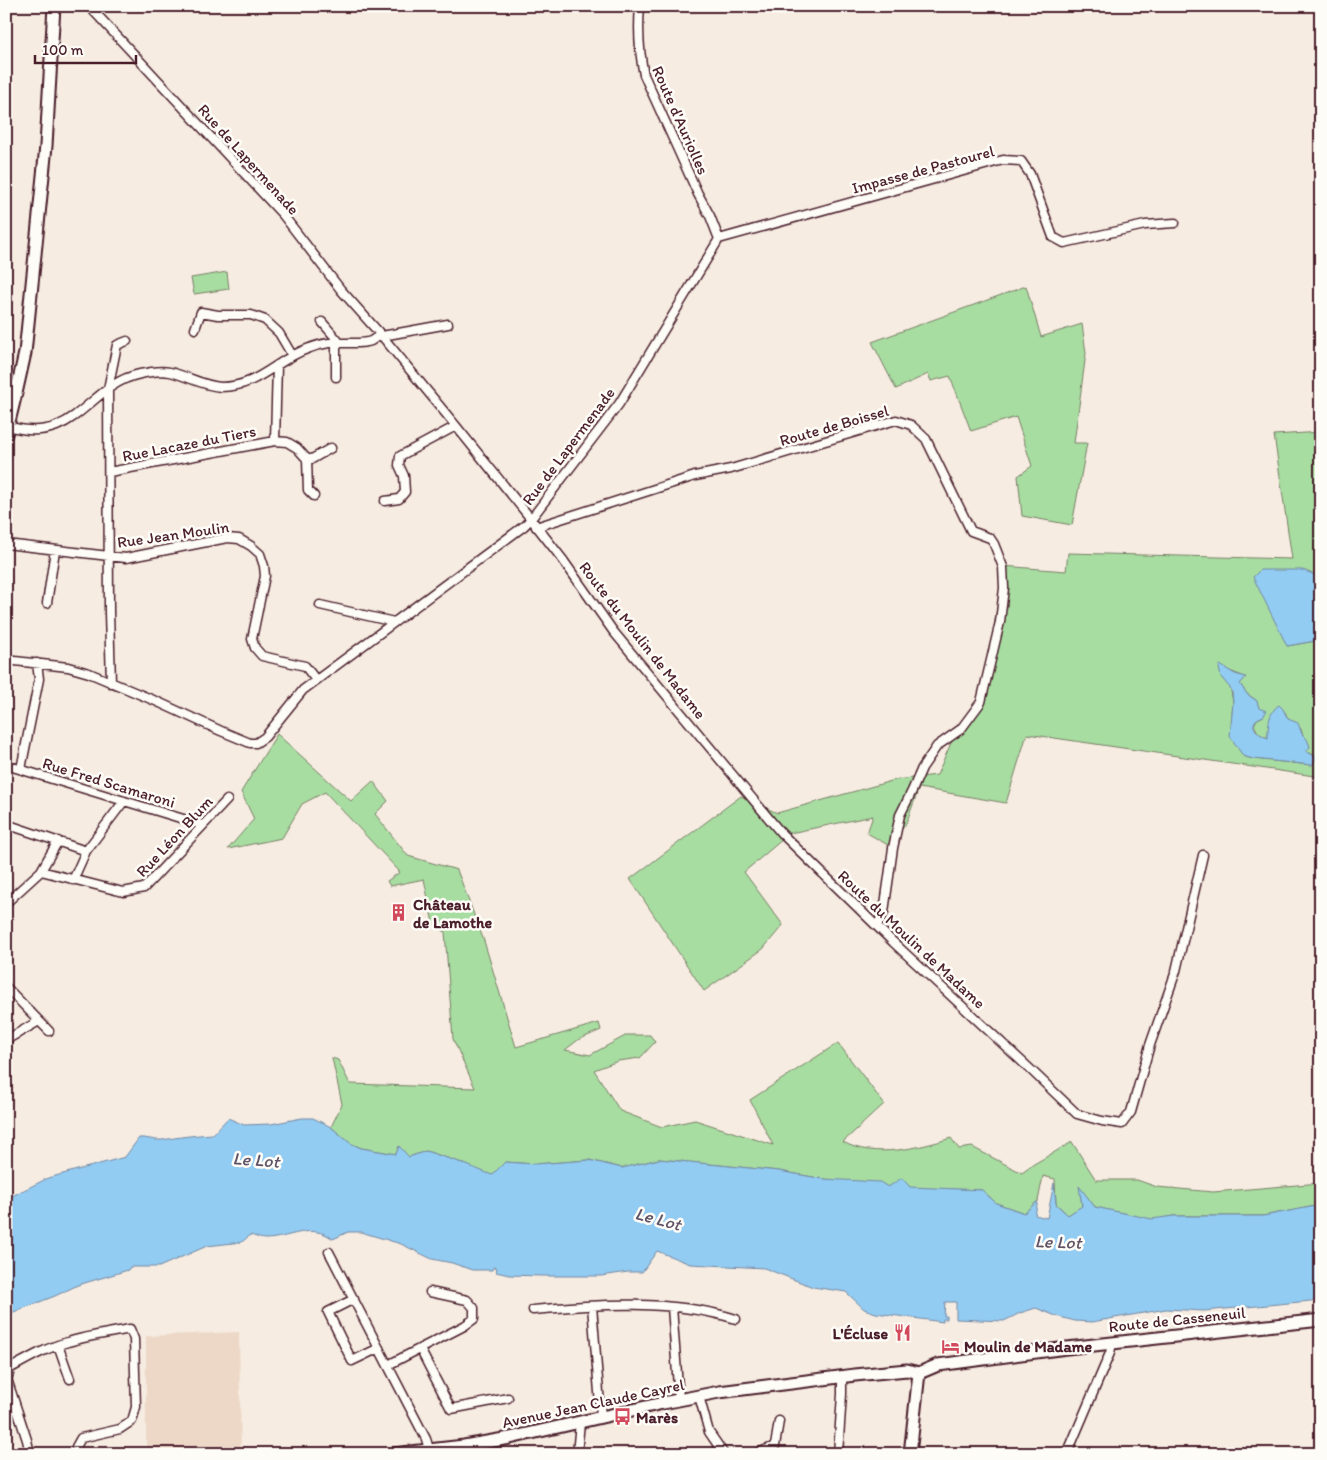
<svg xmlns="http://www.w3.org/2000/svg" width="1327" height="1460" viewBox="0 0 1327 1460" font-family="Itim,sans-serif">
  <rect width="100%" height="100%" fill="#f6ece1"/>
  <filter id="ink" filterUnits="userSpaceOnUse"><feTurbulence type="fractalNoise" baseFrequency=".02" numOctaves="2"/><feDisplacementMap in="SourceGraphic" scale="10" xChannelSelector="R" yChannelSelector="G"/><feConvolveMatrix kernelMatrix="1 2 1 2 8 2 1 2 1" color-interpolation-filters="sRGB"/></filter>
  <g filter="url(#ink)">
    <path fill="#edd8c7" d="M 239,1332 L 241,1454 L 146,1454 L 146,1336 Z"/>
    <path fill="#a7dda1" stroke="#787e66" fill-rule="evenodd" d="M 227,272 L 229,289 L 194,294 L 191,278 Z
      M 1026,286 L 1041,337 L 1082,324 L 1086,353 L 1074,443 L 1087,443 L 1072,525 L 1022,516 L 1018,476 L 1032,466 L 1016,417 L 971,431 L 950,376 L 931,381 L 928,374 L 896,389 L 872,342 Z
      M 1321,432 L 1321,577 L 1302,570 L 1287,646 L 1321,640 L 1321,777 L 1027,734 L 1006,803 L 919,788 L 906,824 L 888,845 L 867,833 L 873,816 L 790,833 L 744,872 L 783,925 L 763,949 L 704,991 L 630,879 L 741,796 L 777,813 L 895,780 L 937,775 L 955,734 L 981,706 L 999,596 L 1002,566 L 1066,571 L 1068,553 L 1292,559 L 1274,435 ZM 1227,670 L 1245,677 L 1240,684 L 1247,694 L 1256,700 L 1262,717 L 1257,719 L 1254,725 L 1259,734 L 1268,738 L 1268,732 L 1285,712 L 1288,719 L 1301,729 C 1302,736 1308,740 1310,747 L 1305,751 L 1314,755 L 1312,765 L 1253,759 L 1243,756 L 1232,715 L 1233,702 Z
      M 277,734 L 351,801 L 373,781 L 388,801 L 375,814 L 408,856 L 457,870 L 484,941 L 516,1047 L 599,1023 L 601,1030 L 578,1040 L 565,1050 L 590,1055 L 627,1035 L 650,1035 L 655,1042 L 640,1058 L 618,1061 L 594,1070 L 620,1111 L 662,1127 L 695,1120 L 773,1145 L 750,1100 L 838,1043 L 884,1104 L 843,1142 C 874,1159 919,1148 951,1138 L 959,1149 L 972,1147 L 1022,1173 L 1034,1164 L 1072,1142 L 1096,1180 L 1137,1180 L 1157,1187 L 1213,1192 L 1321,1183 L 1321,1205 L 1263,1216 L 1173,1216 L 1152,1220 L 1095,1207 L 1080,1188 L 1082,1207 L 1068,1215 L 1056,1204 L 1055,1179 L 1043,1176 L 1038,1201 L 1024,1213 L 996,1203 L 982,1190 L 888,1187 L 824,1179 L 779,1171 L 659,1159 L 622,1168 L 589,1160 L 535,1164 L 505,1162 L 492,1176 L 459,1162 L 426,1151 L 409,1157 L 399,1147 L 396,1154 L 361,1148 L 350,1143 L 331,1127 L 342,1104 L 332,1058 L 338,1060 L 350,1084 L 475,1088 L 453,1039 L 445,932 L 433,923 L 424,879 L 390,886 L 387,881 L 400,872 L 325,792 L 302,804 L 282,838 L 228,849 L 254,819 L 241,792 Z"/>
    <path fill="#92ccf2" stroke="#7587a2" d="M 1260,570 L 1302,570 L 1321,577 L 1321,640 L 1287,646 L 1253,577 Z
      M 1220,665 L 1235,674 L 1246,677 L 1240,684 L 1247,694 L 1257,701 L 1259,708 L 1266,711 L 1264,716 C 1261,717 1258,718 1256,720 C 1249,728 1261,736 1268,738 C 1268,727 1268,712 1279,705 L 1283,709 L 1288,719 L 1298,723 L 1302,734 L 1307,739 L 1310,747 L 1306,751 L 1316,757 L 1316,759 L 1312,765 L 1253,759 L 1243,756 L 1230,736 L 1233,702 L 1232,692 L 1230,688 L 1221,677 L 1219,668 Z
      M 228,1118 L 244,1125 L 271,1124 L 302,1118 L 313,1118 L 331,1127 L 350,1143 L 361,1148 L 396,1154 L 399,1146 L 409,1157 L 426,1151 L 459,1162 L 492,1175 L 505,1162 L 535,1164 L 589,1160 L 622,1168 L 659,1159 L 779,1171 L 824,1179 L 880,1182 L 888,1187 L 902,1178 L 910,1187 L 982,1190 L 996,1203 L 1024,1213 L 1038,1201 L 1035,1215 L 1047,1218 L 1054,1183 L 1056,1204 L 1068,1215 L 1082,1206 L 1079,1186 L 1095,1207 L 1152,1219 L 1173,1216 L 1263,1216 L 1321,1205 L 1321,1300 L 1204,1311 L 1166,1309 L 1092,1322 L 1075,1321 L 1056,1316 L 1036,1308 L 1020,1313 L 1004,1321 L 956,1319 L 956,1302 L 945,1302 L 944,1316 L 947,1316 L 947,1319 L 943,1319 L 943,1322 L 876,1313 L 864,1309 L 846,1292 L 813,1287 L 764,1268 L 690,1264 L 657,1251 L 642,1272 L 628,1272 L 601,1276 L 542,1276 L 509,1275 L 496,1272 L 497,1268 L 493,1267 L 492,1270 L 472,1270 L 452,1263 L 432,1259 L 401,1244 L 361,1232 L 348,1232 L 333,1239 C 311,1222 289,1239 265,1239 C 260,1239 255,1236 250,1235 L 242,1242 L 207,1246 L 159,1267 L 130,1267 L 128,1270 L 78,1285 L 55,1296 L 6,1315 L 6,1199 L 48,1178 L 125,1157 L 139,1138 C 146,1137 154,1141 162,1140 C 179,1137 195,1135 213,1134 Z"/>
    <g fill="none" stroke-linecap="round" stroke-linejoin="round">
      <defs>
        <path id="street" d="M 89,6 L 283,215 L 341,290 L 382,336 L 456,426 L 531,519 L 563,560 L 613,631 L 781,833 L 893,942 L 1031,1070 L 1077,1114 L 1102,1121 L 1122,1124 L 1131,1112 L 1150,1045 L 1176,971 L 1203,855
          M 640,6 C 638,30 639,52 644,75 L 698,194 L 710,216 L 719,239
          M 719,239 L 1003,160 L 1021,161 L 1030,174 L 1053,237 L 1064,243 L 1145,225 L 1175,223
          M 322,322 L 340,343
          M 195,329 L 201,312 L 218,315 L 251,315 L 265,320 L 279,333 L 292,355
          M 382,336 L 448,324
          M 336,343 L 336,377
          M 8,426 C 76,447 87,385 140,374 C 149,372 161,370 170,372 C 188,376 203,386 221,387 C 258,387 276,360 307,349 C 314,346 322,344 329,343 C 340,342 362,345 371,341 C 374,339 378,336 381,335
          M 275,441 L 277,365
          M 307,459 L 312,459 L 331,448
          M 109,472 L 275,441 L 287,442 L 297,448 L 307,459 L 308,490 L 314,496
          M 385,501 L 399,499 L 405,492 L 404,476 L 399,465 L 400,456 L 456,426
          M 536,527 L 695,476 L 731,469 L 896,420 L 911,425 L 926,439 L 971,531 L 990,538 L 994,544 L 1003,567 L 1004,588 L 1000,622 L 981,702 L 961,729 L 937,746 L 922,768 L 912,791 L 900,815 L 893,848 L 884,912 L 877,926
          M 6,544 L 126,558 L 227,538 L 239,539 L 251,546 L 260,554 L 264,566 L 265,576 L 252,639 L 255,648 L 262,656 L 305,666 L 316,680
          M 47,603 L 55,550
          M 320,605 L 394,622
          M 6,660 L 68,667 L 89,673 L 158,702 L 221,731 L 250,743 L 256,743 L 265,737 L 303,690 L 524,526 L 531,519 L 619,404 L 719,239
          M 111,683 L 109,612 L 108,389 L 117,345 L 127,341
          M 6,765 L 203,825
          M 21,769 L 39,679 L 37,663
          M 6,824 L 86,851 L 124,801
          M 41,871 L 58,841
          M 73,880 L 86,851
          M 6,903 L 41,871 L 123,892 L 144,888 L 227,800
          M 6,987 L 49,1031
          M 6,1040 L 39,1021
          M 329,1252 L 426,1439 L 429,1449
          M 354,1299 L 328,1312 L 352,1361 L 379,1348
          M 592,1306 L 601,1417
          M 672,1307 L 679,1400
          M 533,1310 C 598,1304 672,1299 736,1319
          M 58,1345 L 70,1379
          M 420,1349 L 451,1409 L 508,1398
          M 388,1365 L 464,1326 L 474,1319 L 474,1308 L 467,1300 L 430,1292
          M 699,1396 L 709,1432 L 724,1454
          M 30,1454 L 27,1440 L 7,1379 L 11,1368 C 29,1358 48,1347 68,1342 C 88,1336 109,1333 130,1329 L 134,1339 L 136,1407 L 132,1421 L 120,1429 L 81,1438 L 76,1447 L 78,1454
          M 577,1454 L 580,1422
          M 755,1454 L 775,1446 L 779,1421
          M 838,1454 L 842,1394 L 842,1376
          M 1067,1454 L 1110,1353 L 1112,1343"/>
        <path id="secondary" d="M 6,434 L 17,389 L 25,353 L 46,146 L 54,6
          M 919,1373 L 938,1365 L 1067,1348 L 1321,1320
          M 393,1454 L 464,1446 L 510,1438 L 663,1403 L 719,1392 L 855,1375 L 907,1370 L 919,1373
          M 910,1454 L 919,1373"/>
      </defs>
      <use href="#street" stroke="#4a1f2b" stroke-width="11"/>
      <use href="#secondary" stroke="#4a1f2b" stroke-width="15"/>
      <use href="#street" stroke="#fdfcf7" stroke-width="8"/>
      <use href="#secondary" stroke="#fdfcf7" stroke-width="11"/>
    </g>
  </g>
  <defs>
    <symbol id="building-bare" viewBox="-9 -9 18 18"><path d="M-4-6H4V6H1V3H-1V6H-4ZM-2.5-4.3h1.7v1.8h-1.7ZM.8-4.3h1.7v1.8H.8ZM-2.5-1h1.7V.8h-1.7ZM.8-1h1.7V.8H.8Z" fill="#d1495b" stroke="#fdfcf7" stroke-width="2.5" paint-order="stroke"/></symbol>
    <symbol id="restaurant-bare" viewBox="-9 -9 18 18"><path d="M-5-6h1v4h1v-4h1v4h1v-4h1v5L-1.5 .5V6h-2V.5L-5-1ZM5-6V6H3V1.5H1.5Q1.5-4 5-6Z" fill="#d1495b" stroke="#fdfcf7" stroke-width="2.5" paint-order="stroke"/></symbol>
    <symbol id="hotel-bare" viewBox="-9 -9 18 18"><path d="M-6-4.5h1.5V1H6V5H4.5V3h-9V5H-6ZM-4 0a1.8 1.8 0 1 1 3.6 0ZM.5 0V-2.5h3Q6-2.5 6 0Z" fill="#d1495b" stroke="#fdfcf7" stroke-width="2.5" paint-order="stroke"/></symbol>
    <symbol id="bus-bare" viewBox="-9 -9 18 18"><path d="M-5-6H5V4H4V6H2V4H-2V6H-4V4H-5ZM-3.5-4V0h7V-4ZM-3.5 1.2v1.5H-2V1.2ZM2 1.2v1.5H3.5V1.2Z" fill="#d1495b" stroke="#fdfcf7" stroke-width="2.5" paint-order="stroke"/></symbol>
  </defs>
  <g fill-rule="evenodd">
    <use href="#building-bare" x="386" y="900" width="25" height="25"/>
    <use href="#restaurant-bare" x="890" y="1320" width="25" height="25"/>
    <use href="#hotel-bare" x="938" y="1334" width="25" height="25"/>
    <use href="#bus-bare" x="610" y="1404" width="25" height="25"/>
  </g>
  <g text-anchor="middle" stroke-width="5" stroke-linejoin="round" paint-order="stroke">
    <g font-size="16" fill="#4a1f2b" stroke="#fdfcf7">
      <text transform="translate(681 120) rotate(66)" y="6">Route d'Auriolles</text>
      <text transform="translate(249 159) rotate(48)" y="6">Rue de Lapermenade</text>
      <text transform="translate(923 169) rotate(-15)" y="6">Impasse de Pastourel</text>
      <text transform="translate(834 425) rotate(-16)" y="6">Route de Boissel</text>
      <text transform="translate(189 443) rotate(-11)" y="6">Rue Lacaze du Tiers</text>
      <text transform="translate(568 446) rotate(-53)" y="6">Rue de Lapermenade</text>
      <text transform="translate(173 534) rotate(-8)" y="6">Rue Jean Moulin</text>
      <text transform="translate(643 640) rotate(52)" y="6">Route du Moulin de Madame</text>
      <text transform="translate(109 782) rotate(17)" y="6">Rue Fred Scamaroni</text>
      <text transform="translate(174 836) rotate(-47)" y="6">Rue Léon Blum</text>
      <text transform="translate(912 939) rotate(43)" y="6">Route du Moulin de Madame</text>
      <text transform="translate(1177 1319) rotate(-6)" y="6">Route de Casseneuil</text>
      <text transform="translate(593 1403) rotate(-12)" y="6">Avenue Jean Claude Cayrel</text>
    </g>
    <g font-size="16" font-weight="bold" fill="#4a1f2b" stroke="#fdfcf7" text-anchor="start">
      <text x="413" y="910">Château<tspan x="413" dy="18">de Lamothe</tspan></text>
      <text x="888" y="1339" text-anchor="end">L'Écluse</text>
      <text x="964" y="1352">Moulin de Madame</text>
      <text x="636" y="1423">Marès</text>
    </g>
    <g font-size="18" font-style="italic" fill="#605367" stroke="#fdfcf7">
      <text transform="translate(256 1160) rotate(4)" y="6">Le Lot</text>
      <text transform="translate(658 1219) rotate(15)" y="6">Le Lot</text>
      <text transform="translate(1058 1242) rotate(2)" y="6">Le Lot</text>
    </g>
  </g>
  <rect width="1327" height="1460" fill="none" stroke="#fdfcf7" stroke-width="25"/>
  <rect x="12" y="12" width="1302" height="1435" fill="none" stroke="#4a1f2b" stroke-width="2" filter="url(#ink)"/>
  <path d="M35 55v8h101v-8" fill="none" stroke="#4a1f2b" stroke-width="2.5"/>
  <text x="42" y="55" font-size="15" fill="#4a1f2b" stroke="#fdfcf7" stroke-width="4" paint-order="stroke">100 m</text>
</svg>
